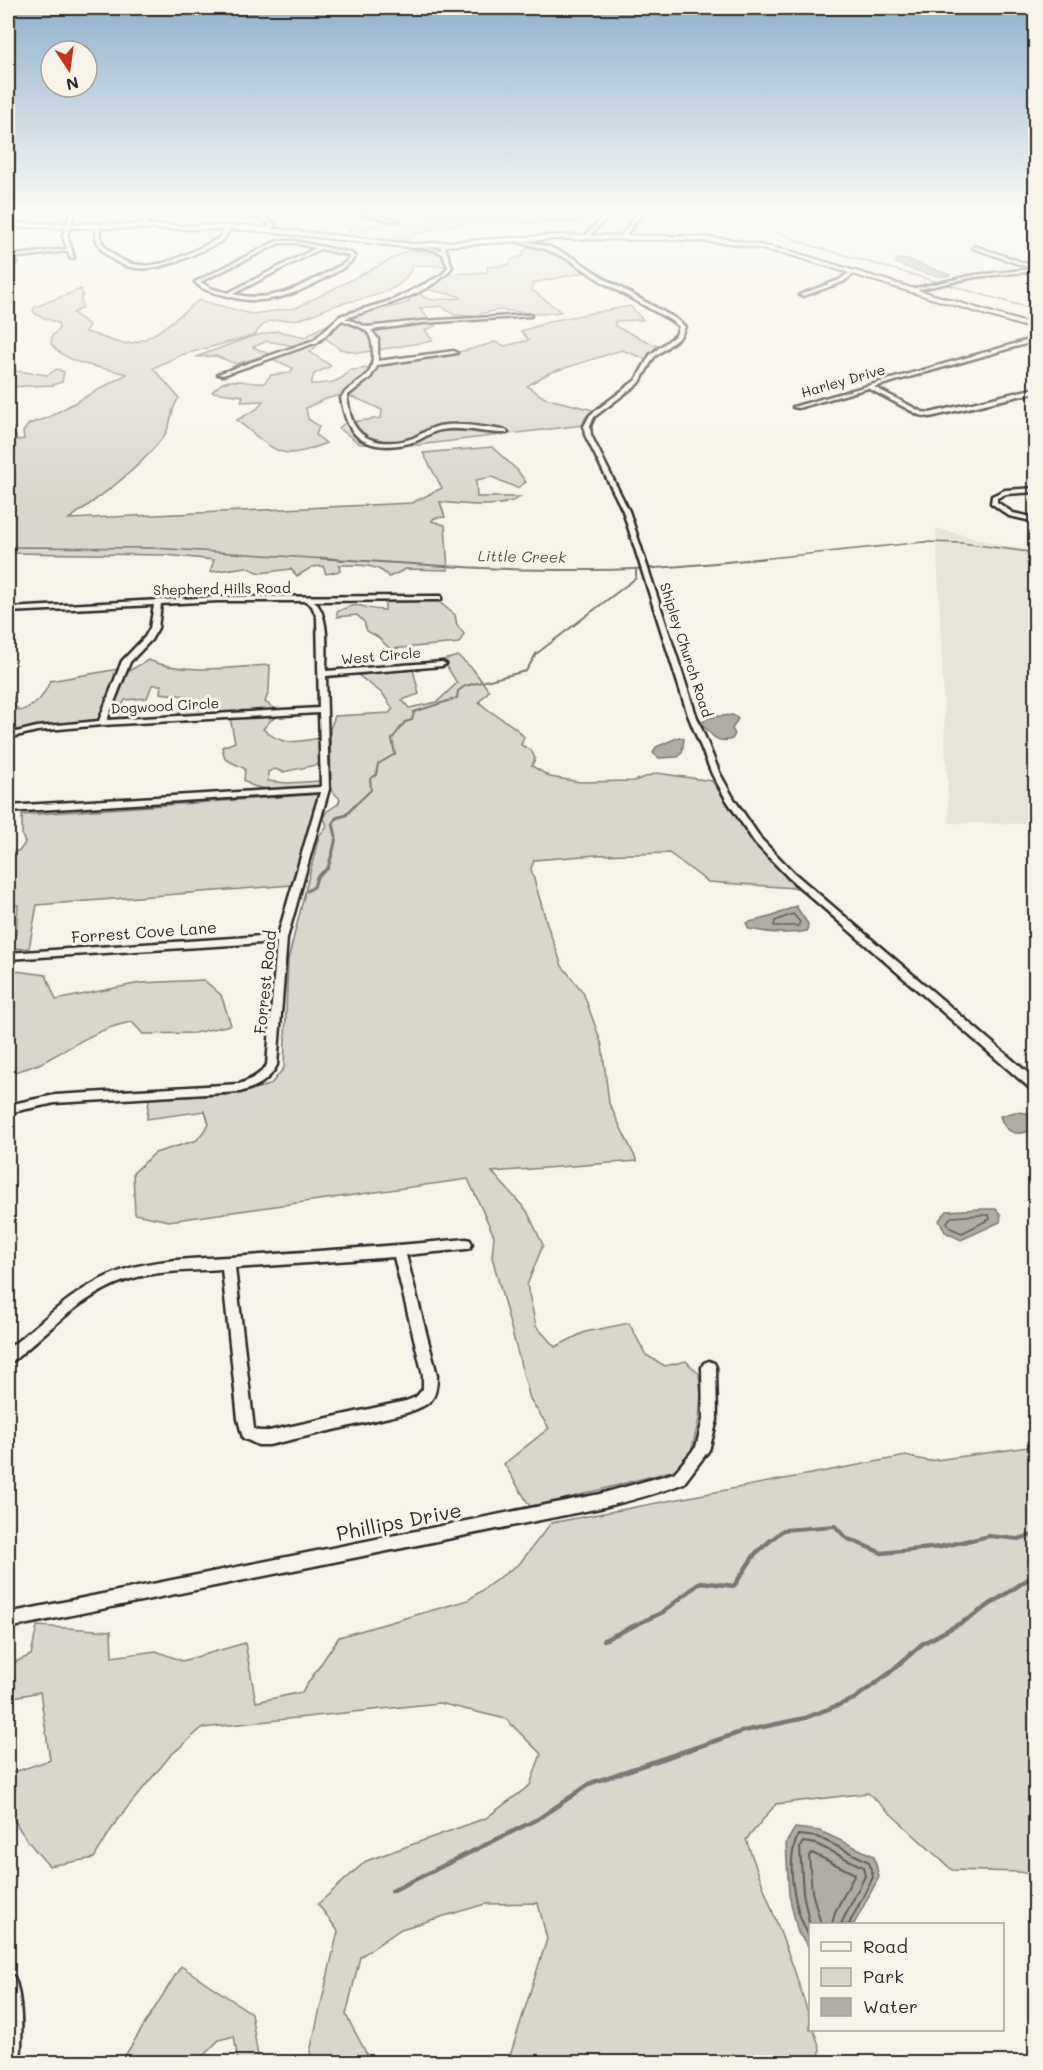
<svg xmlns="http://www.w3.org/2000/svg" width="1043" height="2070" viewBox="0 0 1043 2070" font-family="Mali,sans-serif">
  <rect width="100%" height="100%" fill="#f7f3e8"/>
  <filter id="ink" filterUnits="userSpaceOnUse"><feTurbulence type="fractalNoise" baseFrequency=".0167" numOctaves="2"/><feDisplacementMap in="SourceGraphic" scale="12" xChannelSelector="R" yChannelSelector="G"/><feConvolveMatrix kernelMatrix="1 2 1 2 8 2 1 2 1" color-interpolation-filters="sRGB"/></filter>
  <g filter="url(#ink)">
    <path fill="#e8e4da" d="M 8,213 L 71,213 L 64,223 L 8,223 Z
      M 936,528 L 1001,545 L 1035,551 L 1035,824 L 949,823 Z"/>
    <path fill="#dad6cc" stroke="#82807c" stroke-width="1.5" d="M 76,213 L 126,213 L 125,216 L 111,216 L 109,220 L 115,222 L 109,224 L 78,223 L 74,220 Z
      M 418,213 L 481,213 L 526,220 L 580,221 L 580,223 L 471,222 L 418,233 L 399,244 L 339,236 L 352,230 L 343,224 L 354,224 L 362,228 L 390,221 L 403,225 L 437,224 L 437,221 Z
      M 533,246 L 554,252 L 587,272 L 534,283 L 532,290 L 561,312 L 542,314 L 498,310 L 471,316 L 454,315 L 441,306 L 419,308 L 436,326 L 425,330 L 433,341 L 359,353 L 340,349 L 325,338 L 310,352 L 331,366 L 314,374 L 311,384 C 325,384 341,383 350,370 C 365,370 377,366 391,363 C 426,357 461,354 495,342 L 505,346 L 529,340 L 521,331 L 555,320 L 630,306 L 643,320 L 615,321 L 615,326 L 657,346 L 646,359 L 622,350 L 549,373 L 527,386 L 545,398 L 593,410 L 585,418 L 583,425 L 418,445 L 360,444 L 339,428 L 345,423 L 381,418 L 382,410 C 346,393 342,390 306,408 L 308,419 L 319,426 L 316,435 L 326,443 C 293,456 283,459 256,436 C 250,430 243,426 237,420 L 257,409 L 263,401 L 241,402 L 243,396 L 212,392 C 228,372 244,385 264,383 L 271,375 L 290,373 L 293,368 L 270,358 L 301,347 L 267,341 L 253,347 L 269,354 L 236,364 L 216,356 L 196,357 L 250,337 L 277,331 L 306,337 C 323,324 356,312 377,309 C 389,307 398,307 409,302 L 407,298 L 419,291 L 423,297 L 433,300 L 461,298 L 459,296 L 424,289 L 450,274 L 488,272 L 487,267 L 508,265 L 512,259 L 523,256 L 523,251 Z
      M 409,250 L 443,254 L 446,266 L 413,265 C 402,297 361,297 334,306 C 323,309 311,317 299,319 C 280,323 268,313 255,335 L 181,355 L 153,368 L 179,398 C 170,408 173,423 164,436 C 138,470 104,494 69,519 L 412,503 L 442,488 L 423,453 L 492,447 L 517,470 L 526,482 L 517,488 L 492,477 L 476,480 L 477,497 L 520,497 C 502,510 461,504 440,502 L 445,517 L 434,518 L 432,521 L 445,525 L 448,570 L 406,569 L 389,577 C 377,563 357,565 339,565 L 340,571 L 326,574 L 323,566 L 312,567 L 297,576 L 291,569 L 260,573 L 246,567 L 210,572 L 214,560 L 166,555 L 8,553 L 8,428 L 14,428 L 17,440 L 24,439 L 23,432 L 29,424 L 47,418 L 127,374 C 101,366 70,367 51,344 L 52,336 L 59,329 L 58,323 L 37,315 L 33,311 L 35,307 L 81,289 L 83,295 L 81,299 L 82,308 L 73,313 L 89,325 L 85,332 C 97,334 109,341 121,343 C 146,348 179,315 199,300 L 251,314 L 296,308 Z
      M 57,369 L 64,372 L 62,382 L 53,385 L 8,387 L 8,370 L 48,375 Z
      M 438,601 L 455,615 L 457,625 L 464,634 L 459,643 L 390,649 L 378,637 L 367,631 L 364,622 L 357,615 L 337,617 L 337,612 C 363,598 362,611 385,610 L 385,602 Z
      M 458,656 L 473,669 L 489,691 L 479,702 C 495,718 509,719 524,737 L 521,745 L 531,750 L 535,758 L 532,766 L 550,777 L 580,782 L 634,781 L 657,773 L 712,781 L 753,842 L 796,888 L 708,882 L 669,853 L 596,855 L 534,860 L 531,869 L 548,927 L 562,966 L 583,992 L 602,1045 L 609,1103 L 637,1161 L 492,1172 L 527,1211 L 543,1245 L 527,1285 L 536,1326 L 555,1347 L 585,1332 L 629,1323 L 646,1355 L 665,1366 L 686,1361 L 699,1374 L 701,1394 L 699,1419 L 692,1449 L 675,1470 L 531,1508 L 504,1464 L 549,1428 L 530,1399 L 492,1257 L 494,1236 L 468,1179 L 169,1221 L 135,1214 L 133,1173 L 155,1153 L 197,1140 L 209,1124 L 205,1111 L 147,1119 L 149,1098 L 230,1095 L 270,1085 L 284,1068 L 288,960 L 319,836 L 327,826 L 324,818 L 326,812 L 338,804 L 340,799 L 331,790 L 330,729 L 335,716 L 389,713 L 393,709 L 383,694 L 358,675 L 413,669 L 419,694 L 402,700 L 409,708 L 437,702 L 457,683 L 443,660 Z
      M 148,660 C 185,675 231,667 270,665 L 269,691 L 265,702 L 277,710 L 174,717 L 191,704 L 186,696 L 160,693 L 161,685 L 152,685 L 147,698 L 125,700 L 121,708 L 129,713 L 129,718 L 105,719 L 125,673 Z
      M 119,669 L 100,721 L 37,728 L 8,735 L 8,695 L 13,697 L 14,705 L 20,711 C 37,705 43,698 50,681 Z
      M 279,716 L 271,720 L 263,729 C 283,747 296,742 321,738 L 321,764 L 283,772 L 275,769 L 268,772 L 268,781 L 287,783 L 321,781 L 322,786 C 302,787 258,796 244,780 L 245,769 L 225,759 L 222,747 L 235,742 L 230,718 Z
      M 322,794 L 292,885 L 37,905 L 29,948 L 8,949 L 8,945 L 16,934 L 18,905 L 8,905 L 8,854 L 20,850 L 25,843 L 22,835 L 22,815 Z
      M 8,970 L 46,975 L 56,1000 L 140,983 L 204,980 L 221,995 L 231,1025 L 194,1033 L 143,1034 L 132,1022 C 100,1027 75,1045 47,1060 C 35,1067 20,1070 8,1074 Z
      M 1035,1446 L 1035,1875 L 1019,1872 L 952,1870 L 868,1793 L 776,1804 L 746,1840 L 794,1969 L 810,2019 L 810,2030 L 814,2030 L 820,2049 L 819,2062 L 508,2062 L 547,1939 L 538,1903 L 485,1904 L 401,1929 L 360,1957 L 346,2015 L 371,2062 L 313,2062 L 310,2052 L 338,1931 L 318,1904 L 366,1861 L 486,1818 L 530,1785 L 541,1754 L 506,1719 L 439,1703 L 202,1728 L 170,1756 L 117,1820 L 94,1858 L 49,1866 C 33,1848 14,1827 8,1803 C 6,1794 7,1783 8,1774 L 50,1760 L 40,1692 L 8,1698 L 8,1665 L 31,1655 L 37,1626 L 111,1631 L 112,1657 L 156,1651 L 182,1661 L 245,1643 L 256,1702 L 302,1692 L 339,1637 L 468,1600 L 520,1563 L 551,1523 L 906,1456 L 929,1461 Z
      M 181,1966 L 251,2013 L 259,2062 L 238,2062 L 234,2036 L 219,2040 L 197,2062 L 121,2062 Z"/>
    <path fill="#afaca4" stroke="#7a7874" stroke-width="1.5" d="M 897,259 L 909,260 L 950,275 C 941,280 904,268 895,262 Z
      M 733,715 L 738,719 L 732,729 L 735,734 L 732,739 C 715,745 711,733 701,723 L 709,717 Z
      M 679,737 L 684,739 L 682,753 L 678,757 L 659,758 L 653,753 L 656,747 Z
      M 796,906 L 808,924 L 807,931 C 787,935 769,933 749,929 L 746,923 L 773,916 Z
      M 1015,1112 L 1028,1113 L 1035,1117 L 1035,1129 C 1018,1136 1006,1136 1000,1116 Z
      M 980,1209 L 996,1209 L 1001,1215 L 1000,1222 L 961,1240 L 945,1232 L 939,1220 L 947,1211 Z
      M 795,1828 L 820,1831 L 874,1856 L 879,1877 L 854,1924 L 810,1924 L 810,1948 L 798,1933 L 789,1895 L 786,1843 Z"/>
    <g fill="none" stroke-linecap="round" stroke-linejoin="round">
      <path stroke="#605f5b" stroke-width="1.5" d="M 793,914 L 800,922 L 798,926 L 774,926 L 775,921 Z
        M 980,1215 L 989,1215 L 990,1219 L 962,1233 L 950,1228 L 947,1222 L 951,1217 Z"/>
      <path stroke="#605f5b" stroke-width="2" d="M 821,1924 L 812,1892 L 809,1856 L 812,1853 L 855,1874 L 835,1912 L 832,1924
        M 810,1926 L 803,1893 L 800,1847 L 803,1842 L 816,1844 L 863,1867 L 865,1876 L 841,1924
        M 810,1938 C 794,1910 785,1865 798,1835 L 818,1837 L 869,1862 L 873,1877 L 849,1924"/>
      <path stroke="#7a7874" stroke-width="1.5" d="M 772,230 L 809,245 L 1036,310
        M 8,547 L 154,548 L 343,560
        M 750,560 L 924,542 L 962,543 L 1036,553"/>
      <path stroke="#7a7874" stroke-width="2" d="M 321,558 C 411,564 501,571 592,570 C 650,570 708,564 765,558
        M 351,809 L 371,790 L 370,779 L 376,775 L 378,764 L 395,754 L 392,739 L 405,722 L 412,720 L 414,712 L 457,698 L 458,691 L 465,686 L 526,671 L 536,654 L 636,578 L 636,569"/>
      <path stroke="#7a7874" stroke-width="3" d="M 307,891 L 314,887 L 317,877 L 328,868 L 333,851 L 336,837 L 333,823 L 336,818 L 346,815 L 352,808"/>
      <path stroke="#7a7874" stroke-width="4" d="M 769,1542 L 783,1530 L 835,1526 L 846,1538 L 855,1542
        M 963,1542 L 989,1536 L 1018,1539 L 1036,1534"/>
      <path stroke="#7a7874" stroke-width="4.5" d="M 851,1540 L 882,1553 L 940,1547 L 970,1540
        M 604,1640 L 663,1612 L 701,1582 L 734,1586 L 755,1554 L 771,1540
        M 392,1891 L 538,1819 L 591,1783 L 744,1731 L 805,1718 L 854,1699 L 888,1674 L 922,1644 L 968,1619 L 1036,1574"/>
      <defs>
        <path id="minor" d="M 71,213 L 75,213 L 67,235 L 74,258 L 70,258 L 68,251 L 12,258 L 17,263 L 8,270 L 8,267 L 12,263 L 8,259 L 8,256 L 67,249 L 63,235 Z
          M 153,213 L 158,213 L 141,228 L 139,228 Z
          M 249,213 L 255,213 L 275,224 L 270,230 L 266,230 L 270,224 Z
          M 360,213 L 369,213 L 400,221 L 398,222 Z
          M 607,213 L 612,213 L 587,238 L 583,238 Z
          M 638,213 L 642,213 L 624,238 L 620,238 Z
          M 1022,213 L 1036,215 L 1036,218 L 1023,214 Z
          M 98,225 L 101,226 C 98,236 101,244 109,251 C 143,282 182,256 216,240 L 220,237 L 227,226 L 230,227 L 224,239 L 220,242 C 183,259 137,287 103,251 C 96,243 94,235 98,225 Z
          M 512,238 L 549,247 L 574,258 L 608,281 L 676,319 L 685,327 L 680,337 L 654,357 L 640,382 L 594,417 L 590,426 L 591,435 L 629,511 L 696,715 L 720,774 L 734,799 L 761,839 L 794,873 L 1036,1080 L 1036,1091 L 1032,1090 L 788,877 L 755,843 L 726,799 L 712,774 L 688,715 L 623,511 L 585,435 L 584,426 L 590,415 L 636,380 L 650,355 L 676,335 L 679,327 L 672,321 L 604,283 L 570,260 L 545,249 L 512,240 Z
          M 277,241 L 295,241 L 351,253 L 355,257 C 347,267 336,272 325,278 C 290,297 263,307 224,295 C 213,292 203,291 195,282 ZM 280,243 L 295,243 L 316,248 L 228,293 L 210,288 L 200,282 ZM 320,249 L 348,255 L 350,257 L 345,263 C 309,282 276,305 233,294 Z
          M 442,244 L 444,245 L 452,267 C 435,293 374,309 345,318 L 367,327 L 422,321 L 529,315 L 531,316 L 422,323 L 371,330 L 378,339 L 378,361 L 454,351 L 457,353 L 378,365 L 370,378 L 348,395 L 347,398 C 349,408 350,421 357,429 C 369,446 397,444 413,438 C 422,434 430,428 439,426 C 461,422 484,428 505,430 L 508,432 L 507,433 C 485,434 463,426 441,430 C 432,431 424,438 416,441 C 395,448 364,450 351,429 C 345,420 343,408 341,398 C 346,388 358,384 366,376 C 372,370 373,362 373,354 C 373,328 363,328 342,320 L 318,342 L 223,375 L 218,374 L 314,340 L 340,316 L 393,300 L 442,275 L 448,267 L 443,254 L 435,250 L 412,246 L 414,245 L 442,250 L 440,245 Z
          M 975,246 L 1036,267 L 1036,271 L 975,277 L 911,291 L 911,289 L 975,275 L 1033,269 L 973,248 Z
          M 852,271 L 856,272 L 843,282 L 803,296 L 799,295 L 839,280 Z
          M 1036,338 L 1036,341 L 874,387 L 922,412 L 930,413 L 1036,388 L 1036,392 L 930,417 L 919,415 L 868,388 L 798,408 L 793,407 Z
          M 1036,488 L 1036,492 L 1006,494 L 997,498 L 997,502 L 1013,513 L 1036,518 L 1036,522 L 1009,516 L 991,503 L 992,496 L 1005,490 Z
          M 438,596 L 441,596 L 441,600 L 314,601 C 330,615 326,651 326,671 L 442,662 L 446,664 L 442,666 L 326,676 L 329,789 L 287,938 L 277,1065 C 269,1081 257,1087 240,1092 L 55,1103 L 8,1113 L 8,1105 L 55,1095 L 239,1084 C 251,1080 260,1075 267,1065 L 277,942 L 8,959 L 8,953 L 278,935 L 320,792 L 8,812 L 8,806 L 321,787 L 319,713 L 102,725 L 37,731 L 8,738 L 8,734 L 37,727 L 99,721 L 122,661 L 145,637 L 150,628 L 154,605 L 8,612 L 8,608 L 218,597 ZM 218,601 L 306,601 L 312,606 L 317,618 L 319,708 L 107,720 L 130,662 L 151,640 L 158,628 L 161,604 Z
          M 466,1239 L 470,1240 L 472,1244 L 470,1248 L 466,1249 L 406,1255 L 437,1375 C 437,1402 430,1404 406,1413 L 269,1445 L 258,1445 L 243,1438 L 238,1419 L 222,1269 C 192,1271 160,1270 130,1279 C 85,1292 48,1332 13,1361 L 8,1363 L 8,1349 C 42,1322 74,1289 115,1273 C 156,1257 204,1259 247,1256 C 320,1251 393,1246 466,1239 ZM 394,1257 L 423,1375 L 423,1389 L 416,1397 L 406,1401 L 269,1431 L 259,1431 L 254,1429 L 235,1268 Z
          M 709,1361 L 714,1363 L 716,1367 L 717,1420 L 709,1450 L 684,1483 C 657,1494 628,1501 600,1508 L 8,1628 L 8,1613 L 600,1494 L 674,1473 L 696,1447 L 703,1420 L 702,1367 L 704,1363 Z
          M 8,1974 L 14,1977 C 23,1998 22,2039 20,2062 L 8,2062 Z"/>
        <path id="major" d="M 8,223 L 250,226 L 414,244 L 558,235 L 683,236 L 729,239 L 790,251 L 1036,326 L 1036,330 L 787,254 L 729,243 L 683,240 L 558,239 L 414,248 L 250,230 L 8,227 Z"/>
      </defs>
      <use href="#minor" stroke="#2b2b2b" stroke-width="5"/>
      <use href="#major" stroke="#2b2b2b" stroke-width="4"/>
      <use href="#minor" fill="#f7f3e8" fill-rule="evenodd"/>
      <use href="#major" fill="#f7f3e8" fill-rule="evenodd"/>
    </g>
  </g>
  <linearGradient id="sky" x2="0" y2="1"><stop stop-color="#91b1cd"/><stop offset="0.42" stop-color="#fbfaf5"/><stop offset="1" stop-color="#fbfaf5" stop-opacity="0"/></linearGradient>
  <rect width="1043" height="503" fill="url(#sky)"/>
  <g text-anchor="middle" stroke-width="6" stroke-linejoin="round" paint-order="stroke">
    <g font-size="14" fill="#2b2b2b" stroke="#f7f3e8">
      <text transform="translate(843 381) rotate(-16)" y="5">Harley Drive</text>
      <text transform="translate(222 589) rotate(-1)" y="5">Shepherd Hills Road</text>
      <text transform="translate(686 650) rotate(72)" y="5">Shipley Church Road</text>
      <text transform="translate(381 656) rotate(-5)" y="5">West Circle</text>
      <text transform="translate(165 706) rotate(-3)" y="5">Dogwood Circle</text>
    </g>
    <g font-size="15" font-style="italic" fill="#53524f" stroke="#f7f3e8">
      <text transform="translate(522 557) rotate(1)" y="5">Little Creek</text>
    </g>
    <g font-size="16" fill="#2b2b2b" stroke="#f7f3e8">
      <text transform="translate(144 932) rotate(-4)" y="6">Forrest Cove Lane</text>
      <text transform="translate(265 982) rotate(-84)" y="6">Forrest Road</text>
    </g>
    <g font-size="20" fill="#2b2b2b" stroke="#f7f3e8">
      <text transform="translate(399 1522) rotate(-11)" y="7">Phillips Drive</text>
    </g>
  </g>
  <rect width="1043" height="2070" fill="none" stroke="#f7f3e8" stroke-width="30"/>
  <rect x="15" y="15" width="1013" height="2040" fill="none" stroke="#2b2b2b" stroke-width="2" filter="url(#ink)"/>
  <rect x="809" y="1923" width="195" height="108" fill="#f7f3e8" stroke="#a5a39c" stroke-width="1.5"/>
  <rect x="821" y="1942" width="30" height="9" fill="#f7f3e8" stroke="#a5a39c" stroke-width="1.5"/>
  <text x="863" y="1953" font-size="18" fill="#2b2b2b">Road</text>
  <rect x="821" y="1968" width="30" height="18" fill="#dad6cc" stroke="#a5a39c" stroke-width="1.5"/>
  <text x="863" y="1983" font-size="18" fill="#2b2b2b">Park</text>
  <rect x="821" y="1998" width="30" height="18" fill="#afaca4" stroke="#a5a39c" stroke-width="1.5"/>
  <text x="863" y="2013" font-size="18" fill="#2b2b2b">Water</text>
  <g transform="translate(69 69) rotate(167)"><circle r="28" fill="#f7f3e8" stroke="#a5a39c" stroke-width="1.5"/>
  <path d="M0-4.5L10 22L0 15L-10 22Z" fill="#c8321e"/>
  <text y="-9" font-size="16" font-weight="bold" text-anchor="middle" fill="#2b2b2b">N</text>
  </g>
</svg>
